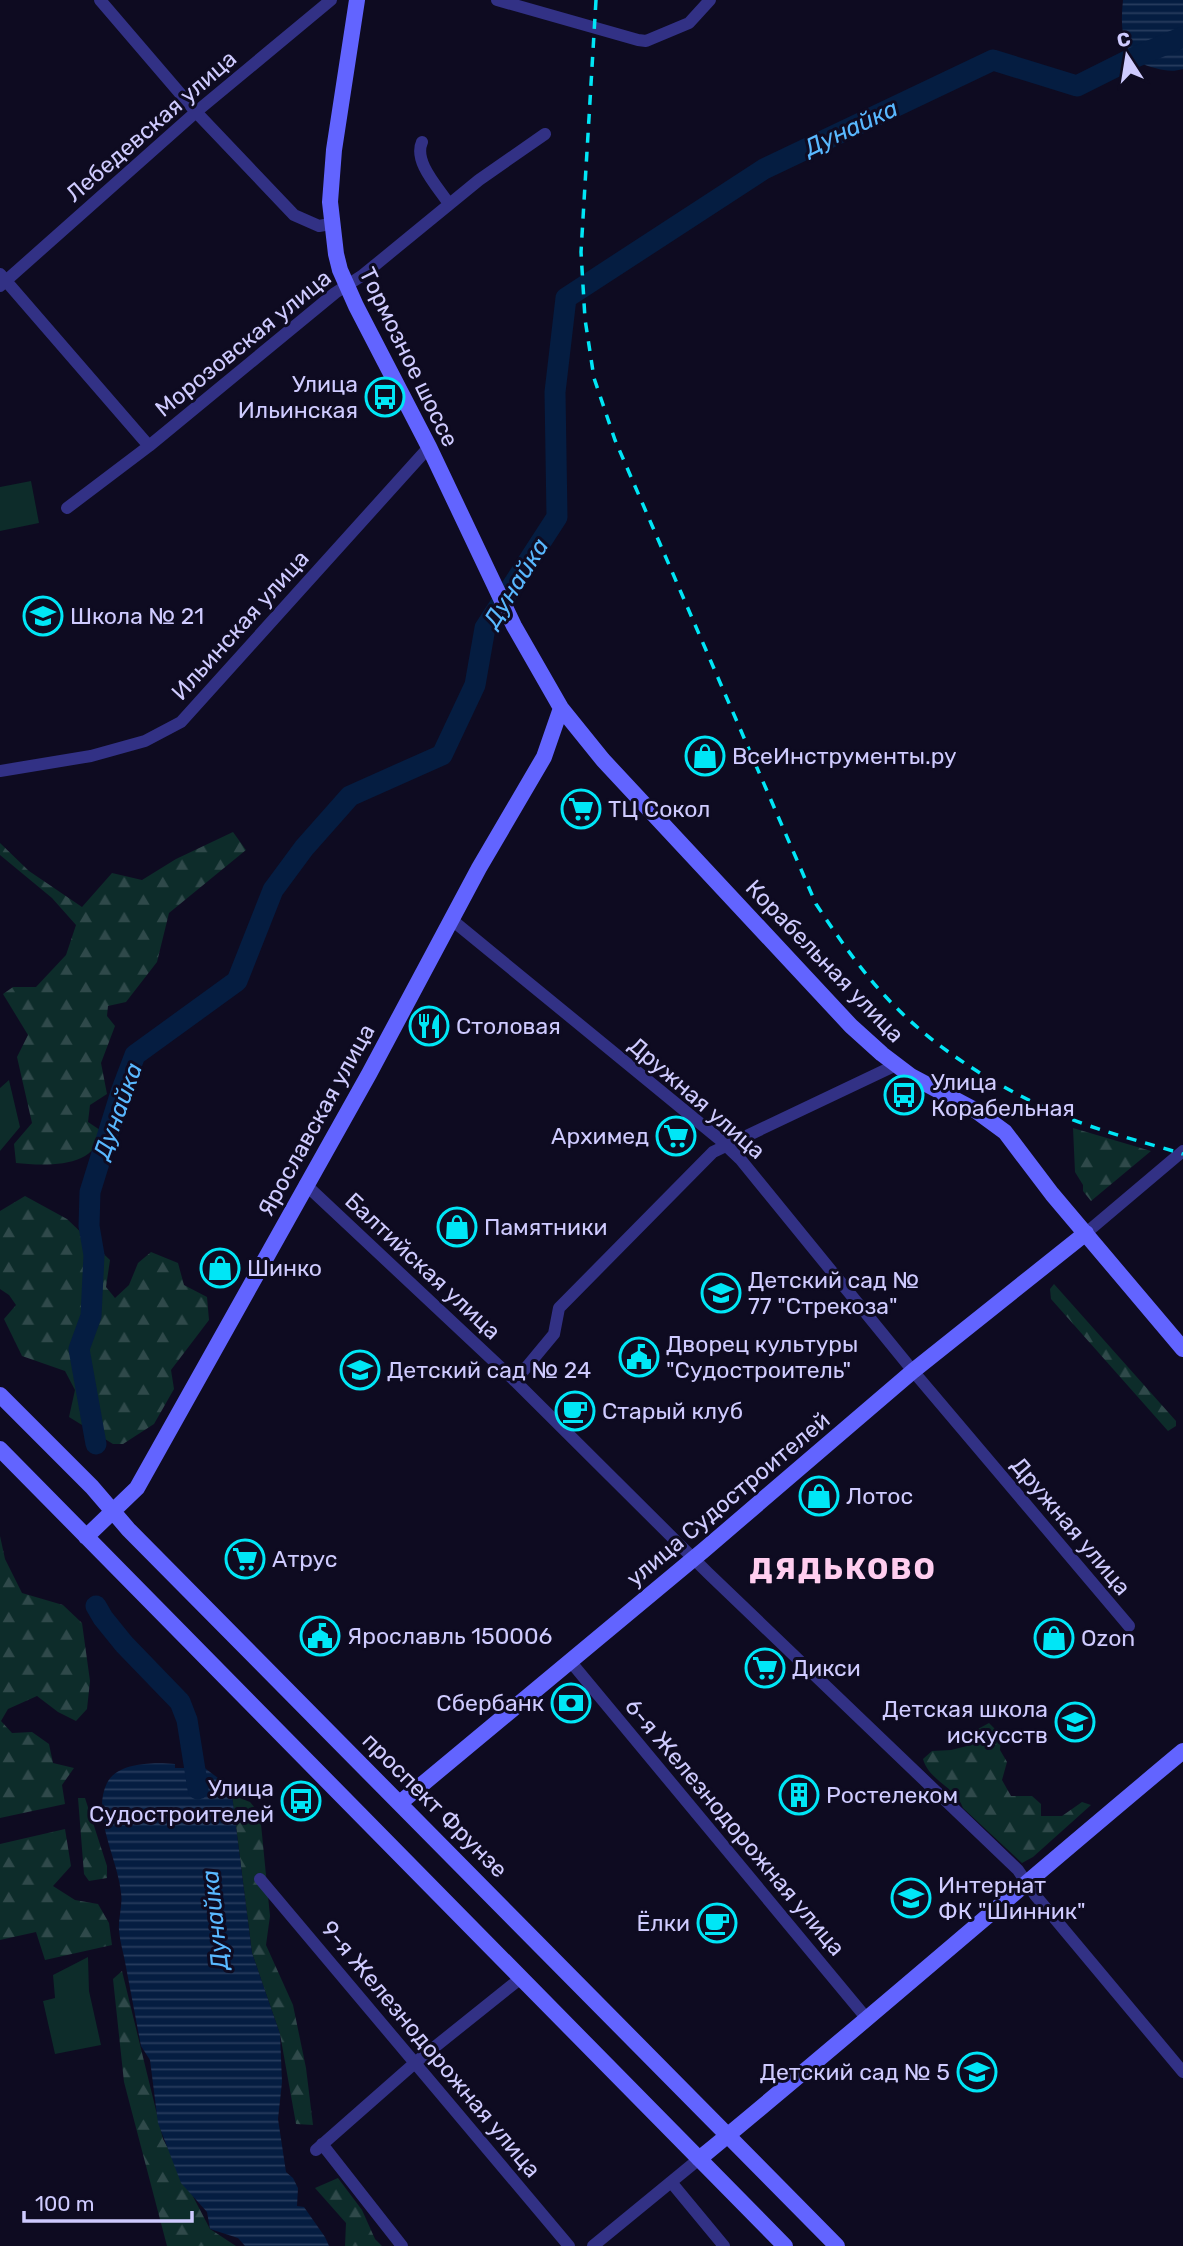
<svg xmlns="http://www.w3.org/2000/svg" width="1183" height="2246" viewBox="0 0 1183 2246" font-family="Rubik,sans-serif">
  <defs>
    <pattern id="forest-firs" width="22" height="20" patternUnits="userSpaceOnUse" patternTransform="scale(1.75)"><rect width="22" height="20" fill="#0d2c2a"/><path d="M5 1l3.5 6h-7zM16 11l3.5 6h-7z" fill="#2f494a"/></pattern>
    <pattern id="water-rules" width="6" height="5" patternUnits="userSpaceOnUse" patternTransform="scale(1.75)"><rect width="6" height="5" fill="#051d41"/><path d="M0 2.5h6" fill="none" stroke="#283c5e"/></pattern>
  </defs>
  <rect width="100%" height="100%" fill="#0e0b21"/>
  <path fill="#0d2c2a" d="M 31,481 L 39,523 L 0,531 L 0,487 Z
    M 9,1080 L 20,1127 L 0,1151 L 0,1088 Z
    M 88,1957 L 89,1991 L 101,2045 L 55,2054 L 43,2001 L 55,1998 L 53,1975 Z"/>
  <path fill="url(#forest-firs)" d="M 233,832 L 246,850 L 169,913 L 157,962 L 126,1002 L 108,1006 L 107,1016 L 115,1026 L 101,1063 L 107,1094 L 90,1105 L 88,1122 L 100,1130 C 99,1169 44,1166 16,1163 L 14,1144 L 32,1123 L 17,1057 L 28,1035 L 3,994 L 13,987 L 36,987 L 66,955 L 76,925 L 52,898 L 0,855 L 0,843 L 29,871 L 82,907 L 112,873 L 142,880 L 176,859 Z
    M 1073,1128 L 1151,1151 L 1091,1201 L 1083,1191 L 1083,1185 L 1075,1172 Z
    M 25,1196 L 67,1219 L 110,1260 L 106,1287 L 115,1298 L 129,1285 L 138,1263 L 151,1252 L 178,1263 L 184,1285 L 207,1297 L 209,1320 L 171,1370 L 174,1389 L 154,1424 L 123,1444 L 113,1444 L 69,1417 L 75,1390 L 65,1371 L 22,1356 L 4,1319 L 16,1305 L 9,1295 L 0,1289 L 0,1211 Z
    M 1054,1284 L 1176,1421 L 1176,1426 L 1168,1431 L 1051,1299 L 1050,1289 Z
    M 0,1536 L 5,1559 L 22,1593 L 63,1605 L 82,1623 L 90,1681 L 87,1709 L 76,1721 L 58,1712 L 37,1696 L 8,1709 L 1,1721 L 12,1733 L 32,1732 L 49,1744 L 53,1763 L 74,1768 L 62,1785 L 65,1804 L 0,1818 Z
    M 989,1723 L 1001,1735 L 1000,1750 L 1007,1762 L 1002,1780 L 1011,1796 L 1032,1796 L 1041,1804 L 1041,1816 L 1062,1816 L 1082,1802 L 1091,1805 L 1033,1857 L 1022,1863 L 963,1808 C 956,1787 929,1781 923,1759 L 932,1751 L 951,1750 L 971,1745 L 978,1729 Z
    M 232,1795 L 250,1802 L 260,1814 L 270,1916 L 266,1945 L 293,2005 L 306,2068 L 313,2125 L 296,2124 L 280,2034 L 252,1953 Z
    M 78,1798 L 85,1798 L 107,1866 L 107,1878 L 89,1881 L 84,1874 Z
    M 65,1829 L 71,1866 L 53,1886 L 75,1900 L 98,1904 L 109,1923 L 112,1945 L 45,1960 L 36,1932 L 0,1940 L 0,1844 Z
    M 122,1971 L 163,2139 L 210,2229 L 236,2246 L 167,2246 L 124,2082 L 113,1979 Z
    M 338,2178 L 362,2210 L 375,2239 L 382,2246 L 345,2246 L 346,2223 L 315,2188 Z"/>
  <path fill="url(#water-rules)" d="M 1123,0 L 1183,0 L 1183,69 C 1173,72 1166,71 1155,68 C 1121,61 1120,29 1123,0 Z
    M 194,1760 L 218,1778 L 232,1795 L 252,1953 L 280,2034 L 282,2082 L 278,2119 L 286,2172 L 293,2178 L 298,2188 L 297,2206 L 304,2207 L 325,2237 L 329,2246 L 245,2246 L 238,2238 L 210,2229 L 207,2212 L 181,2183 L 158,2123 L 150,2060 L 141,2046 C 136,2020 131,1993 126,1967 C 124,1954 120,1943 119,1930 C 118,1918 123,1905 121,1893 C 118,1859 91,1815 107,1783 C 117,1762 155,1762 175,1764 L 175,1768 L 184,1768 Z"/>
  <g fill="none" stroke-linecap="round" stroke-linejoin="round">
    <path stroke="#051d41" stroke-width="21" d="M 96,1444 L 79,1349 L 91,1316 L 94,1255 L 89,1226 L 90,1192 L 121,1092 L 135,1055 L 237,981 L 273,890 L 304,848 L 350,796 L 442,755 L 475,685 L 485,628 L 557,517 L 555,392 L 566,298 L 764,169 L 993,60 L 1077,86 L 1133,58 L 1183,37
      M 96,1606 L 103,1618 L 124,1644 L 180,1702 L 187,1720 L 198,1789"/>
    <path stroke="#323185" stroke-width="12" d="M 100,0 L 196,112 L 294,215 L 319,226 L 330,224
      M 497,0 L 638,40 L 646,41 L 689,23 L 710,0
      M 422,142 C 413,162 439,188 449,204
      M 0,274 L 149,446
      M 0,286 L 196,112 L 331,0
      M 67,508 L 149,446 L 335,293 L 363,275 L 479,180 L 545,134
      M 0,771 L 91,756 L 145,741 L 181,722 L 429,447
      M 452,920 L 718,1138 L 741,1160 L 913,1371 L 1129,1626
      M 305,1184 L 515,1381 L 708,1573 L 1018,1870 L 1035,1895 L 1183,2072
      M 1086,1233 L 1183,1151
      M 515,1381 L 554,1334 L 559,1308 L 713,1152 L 896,1065
      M 570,1661 L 868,2020
      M 260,1879 L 569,2246
      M 322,2144 L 402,2246
      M 316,2150 L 416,2062 L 521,1978
      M 671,2182 L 724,2246
      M 593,2246 L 699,2159"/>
    <path stroke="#6264ff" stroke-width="16" d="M 357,0 L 334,150 L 330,202 L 336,254 L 340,270 L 356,306 L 429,447 L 514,626 L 561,708 L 603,760 L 851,1026 L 882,1054 L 911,1076 L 975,1110 L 1005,1132 L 1052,1194 L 1183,1349
      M 0,1395 L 92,1487 L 128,1529 L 837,2246
      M 0,1449 L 785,2246
      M 86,1537 L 137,1488 L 369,1074 L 479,868 L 544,757 L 561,708
      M 401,1802 L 704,1550 L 913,1371 L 1086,1233
      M 699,2159 C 862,2025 1021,1886 1183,1751"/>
    <path stroke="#00e6f6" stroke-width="3.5" stroke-dasharray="10 9" stroke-linecap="butt" d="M 596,0 L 581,252 L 585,319 L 594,378 L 615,440 L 816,904 C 838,937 859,968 886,997 C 934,1049 997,1087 1061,1115 C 1098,1131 1144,1142 1183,1154"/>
  </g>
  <defs>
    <symbol id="bus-ring" viewBox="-11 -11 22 22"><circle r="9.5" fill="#0e0b21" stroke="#00e6f6" stroke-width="1.5"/><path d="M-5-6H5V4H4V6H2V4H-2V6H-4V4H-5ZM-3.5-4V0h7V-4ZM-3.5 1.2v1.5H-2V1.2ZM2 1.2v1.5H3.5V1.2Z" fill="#00e6f6"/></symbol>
    <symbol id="school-ring" viewBox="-11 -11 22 22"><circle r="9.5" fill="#0e0b21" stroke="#00e6f6" stroke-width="1.5"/><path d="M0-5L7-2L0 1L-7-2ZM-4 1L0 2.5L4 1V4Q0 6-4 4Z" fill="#00e6f6"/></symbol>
    <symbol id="shop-ring" viewBox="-11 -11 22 22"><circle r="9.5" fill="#0e0b21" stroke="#00e6f6" stroke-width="1.5"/><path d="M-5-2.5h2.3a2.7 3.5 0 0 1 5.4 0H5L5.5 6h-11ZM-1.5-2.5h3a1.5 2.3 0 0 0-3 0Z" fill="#00e6f6"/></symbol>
    <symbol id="supermarket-ring" viewBox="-11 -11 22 22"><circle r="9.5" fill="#0e0b21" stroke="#00e6f6" stroke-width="1.5"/><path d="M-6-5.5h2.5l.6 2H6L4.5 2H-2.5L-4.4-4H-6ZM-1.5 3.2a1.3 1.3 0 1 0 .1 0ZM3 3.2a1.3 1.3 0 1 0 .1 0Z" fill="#00e6f6"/></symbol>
    <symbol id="restaurant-ring" viewBox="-11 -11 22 22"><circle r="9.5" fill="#0e0b21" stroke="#00e6f6" stroke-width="1.5"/><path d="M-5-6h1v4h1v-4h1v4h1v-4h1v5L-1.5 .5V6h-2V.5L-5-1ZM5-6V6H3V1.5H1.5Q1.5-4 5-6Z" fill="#00e6f6"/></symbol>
    <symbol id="civic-ring" viewBox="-11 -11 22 22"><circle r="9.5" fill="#0e0b21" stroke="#00e6f6" stroke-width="1.5"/><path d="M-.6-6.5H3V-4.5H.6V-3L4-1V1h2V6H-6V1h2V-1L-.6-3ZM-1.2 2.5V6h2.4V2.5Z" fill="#00e6f6"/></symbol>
    <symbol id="cafe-ring" viewBox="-11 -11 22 22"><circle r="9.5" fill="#0e0b21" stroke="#00e6f6" stroke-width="1.5"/><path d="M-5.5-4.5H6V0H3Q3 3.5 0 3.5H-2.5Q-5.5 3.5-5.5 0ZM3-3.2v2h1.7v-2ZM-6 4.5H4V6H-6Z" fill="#00e6f6"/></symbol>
    <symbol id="bank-ring" viewBox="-11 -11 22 22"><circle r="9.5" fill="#0e0b21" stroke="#00e6f6" stroke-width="1.5"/><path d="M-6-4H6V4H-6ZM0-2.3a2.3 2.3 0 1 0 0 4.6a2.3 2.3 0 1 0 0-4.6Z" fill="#00e6f6"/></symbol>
    <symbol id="building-ring" viewBox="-11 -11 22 22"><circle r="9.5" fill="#0e0b21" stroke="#00e6f6" stroke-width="1.5"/><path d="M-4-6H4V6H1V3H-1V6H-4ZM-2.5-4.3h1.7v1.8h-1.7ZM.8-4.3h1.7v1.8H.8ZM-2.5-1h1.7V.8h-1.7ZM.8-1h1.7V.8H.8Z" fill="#00e6f6"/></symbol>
  </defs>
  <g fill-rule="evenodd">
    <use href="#bus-ring" x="363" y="375" width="44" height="44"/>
    <use href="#school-ring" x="21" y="594" width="44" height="44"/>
    <use href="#shop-ring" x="683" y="734" width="44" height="44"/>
    <use href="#supermarket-ring" x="559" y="787" width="44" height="44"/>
    <use href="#restaurant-ring" x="407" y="1004" width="44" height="44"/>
    <use href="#bus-ring" x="882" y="1073" width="44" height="44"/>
    <use href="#supermarket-ring" x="654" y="1114" width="44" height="44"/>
    <use href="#shop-ring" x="435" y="1205" width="44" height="44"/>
    <use href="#shop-ring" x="198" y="1246" width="44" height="44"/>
    <use href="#school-ring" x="699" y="1271" width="44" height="44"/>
    <use href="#civic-ring" x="617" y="1335" width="44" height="44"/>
    <use href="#school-ring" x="338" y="1348" width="44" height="44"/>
    <use href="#cafe-ring" x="553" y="1389" width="44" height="44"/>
    <use href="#shop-ring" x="797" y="1474" width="44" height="44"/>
    <use href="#supermarket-ring" x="223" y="1537" width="44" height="44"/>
    <use href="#civic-ring" x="298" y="1614" width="44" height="44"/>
    <use href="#shop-ring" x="1032" y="1616" width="44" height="44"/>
    <use href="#supermarket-ring" x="743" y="1646" width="44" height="44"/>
    <use href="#bank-ring" x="549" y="1681" width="44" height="44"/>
    <use href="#school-ring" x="1053" y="1700" width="44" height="44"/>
    <use href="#building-ring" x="777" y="1773" width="44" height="44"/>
    <use href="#bus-ring" x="279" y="1779" width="44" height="44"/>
    <use href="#school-ring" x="889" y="1876" width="44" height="44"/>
    <use href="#cafe-ring" x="695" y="1901" width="44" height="44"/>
    <use href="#school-ring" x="955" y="2050" width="44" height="44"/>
  </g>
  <g text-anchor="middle" stroke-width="6" stroke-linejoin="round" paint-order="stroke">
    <g font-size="23" fill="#cfcbff" stroke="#0e0b21">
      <text transform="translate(151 126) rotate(-41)" y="8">Лебедевская улица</text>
      <text transform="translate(243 343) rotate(-39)" y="8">Морозовская улица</text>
      <text transform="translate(409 357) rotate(64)" y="8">Тормозное шоссе</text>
      <text transform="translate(240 625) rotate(-48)" y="8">Ильинская улица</text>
      <text transform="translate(825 961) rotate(46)" y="8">Корабельная улица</text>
      <text transform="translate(697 1098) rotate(41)" y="8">Дружная улица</text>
      <text transform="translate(316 1120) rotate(-61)" y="8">Ярославская улица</text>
      <text transform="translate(423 1266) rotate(43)" y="8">Балтийская улица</text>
      <text transform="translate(728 1499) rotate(-40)" y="8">улица Судостроителей</text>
      <text transform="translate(1071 1526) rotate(50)" y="8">Дружная улица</text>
      <text transform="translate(435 1805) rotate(45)" y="8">проспект Фрунзе</text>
      <text transform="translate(735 1827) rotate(50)" y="8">6-я Железнодорожная улица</text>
      <text transform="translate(431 2049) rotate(50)" y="8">9-я Железнодорожная улица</text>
    </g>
    <g font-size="23" fill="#cfcbff" stroke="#0e0b21" text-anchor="start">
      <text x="358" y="392" text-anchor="end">Улица<tspan x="358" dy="26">Ильинская</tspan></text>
      <text x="70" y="624">Школа № 21</text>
      <text x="732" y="764">ВсеИнструменты.ру</text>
      <text x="608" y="817">ТЦ Сокол</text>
      <text x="456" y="1034">Столовая</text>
      <text x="931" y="1090">Улица<tspan x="931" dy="26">Корабельная</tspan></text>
      <text x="649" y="1144" text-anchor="end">Архимед</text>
      <text x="484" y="1235">Памятники</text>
      <text x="247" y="1276">Шинко</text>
      <text x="748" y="1288">Детский сад №<tspan x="748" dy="26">77 "Стрекоза"</tspan></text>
      <text x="666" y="1352">Дворец культуры<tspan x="666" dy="26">"Судостроитель"</tspan></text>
      <text x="387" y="1378">Детский сад № 24</text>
      <text x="602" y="1419">Старый клуб</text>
      <text x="846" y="1504">Лотос</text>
      <text x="272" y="1567">Атрус</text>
      <text x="347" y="1644">Ярославль 150006</text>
      <text x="1081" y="1646">Ozon</text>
      <text x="792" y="1676">Дикси</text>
      <text x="544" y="1711" text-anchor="end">Сбербанк</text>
      <text x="1048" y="1717" text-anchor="end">Детская школа<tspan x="1048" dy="26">искусств</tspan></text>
      <text x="274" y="1796" text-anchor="end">Улица<tspan x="274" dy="26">Судостроителей</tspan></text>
      <text x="826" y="1803">Ростелеком</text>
      <text x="938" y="1893">Интернат<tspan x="938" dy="26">ФК "Шинник"</tspan></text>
      <text x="690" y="1931" text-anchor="end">Ёлки</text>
      <text x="950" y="2080" text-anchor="end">Детский сад № 5</text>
    </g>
    <g font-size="24" font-style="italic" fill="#59b8ff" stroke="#0e0b21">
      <text transform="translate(851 128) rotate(-25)" y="8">Дунайка</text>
      <text transform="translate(516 583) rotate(-58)" y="8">Дунайка</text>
      <text transform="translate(118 1111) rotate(-70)" y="8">Дунайка</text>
      <text transform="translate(215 1920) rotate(-96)" y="8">Дунайка</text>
    </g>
    <g font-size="30" font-weight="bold" letter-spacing="2" fill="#ffcdef" stroke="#0e0b21">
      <text x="843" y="1579">ДЯДЬКОВО</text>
    </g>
  </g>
  <g transform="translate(1127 56) rotate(348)" stroke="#0e0b21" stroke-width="5" paint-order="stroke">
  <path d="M0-5L12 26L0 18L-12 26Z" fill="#cfcbff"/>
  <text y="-10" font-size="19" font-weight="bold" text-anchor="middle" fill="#cfcbff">С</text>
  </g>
  <path d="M24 2211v10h168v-10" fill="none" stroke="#cfcbff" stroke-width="3.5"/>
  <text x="35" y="2211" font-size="21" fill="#cfcbff" stroke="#0e0b21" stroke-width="5" paint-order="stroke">100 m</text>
</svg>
